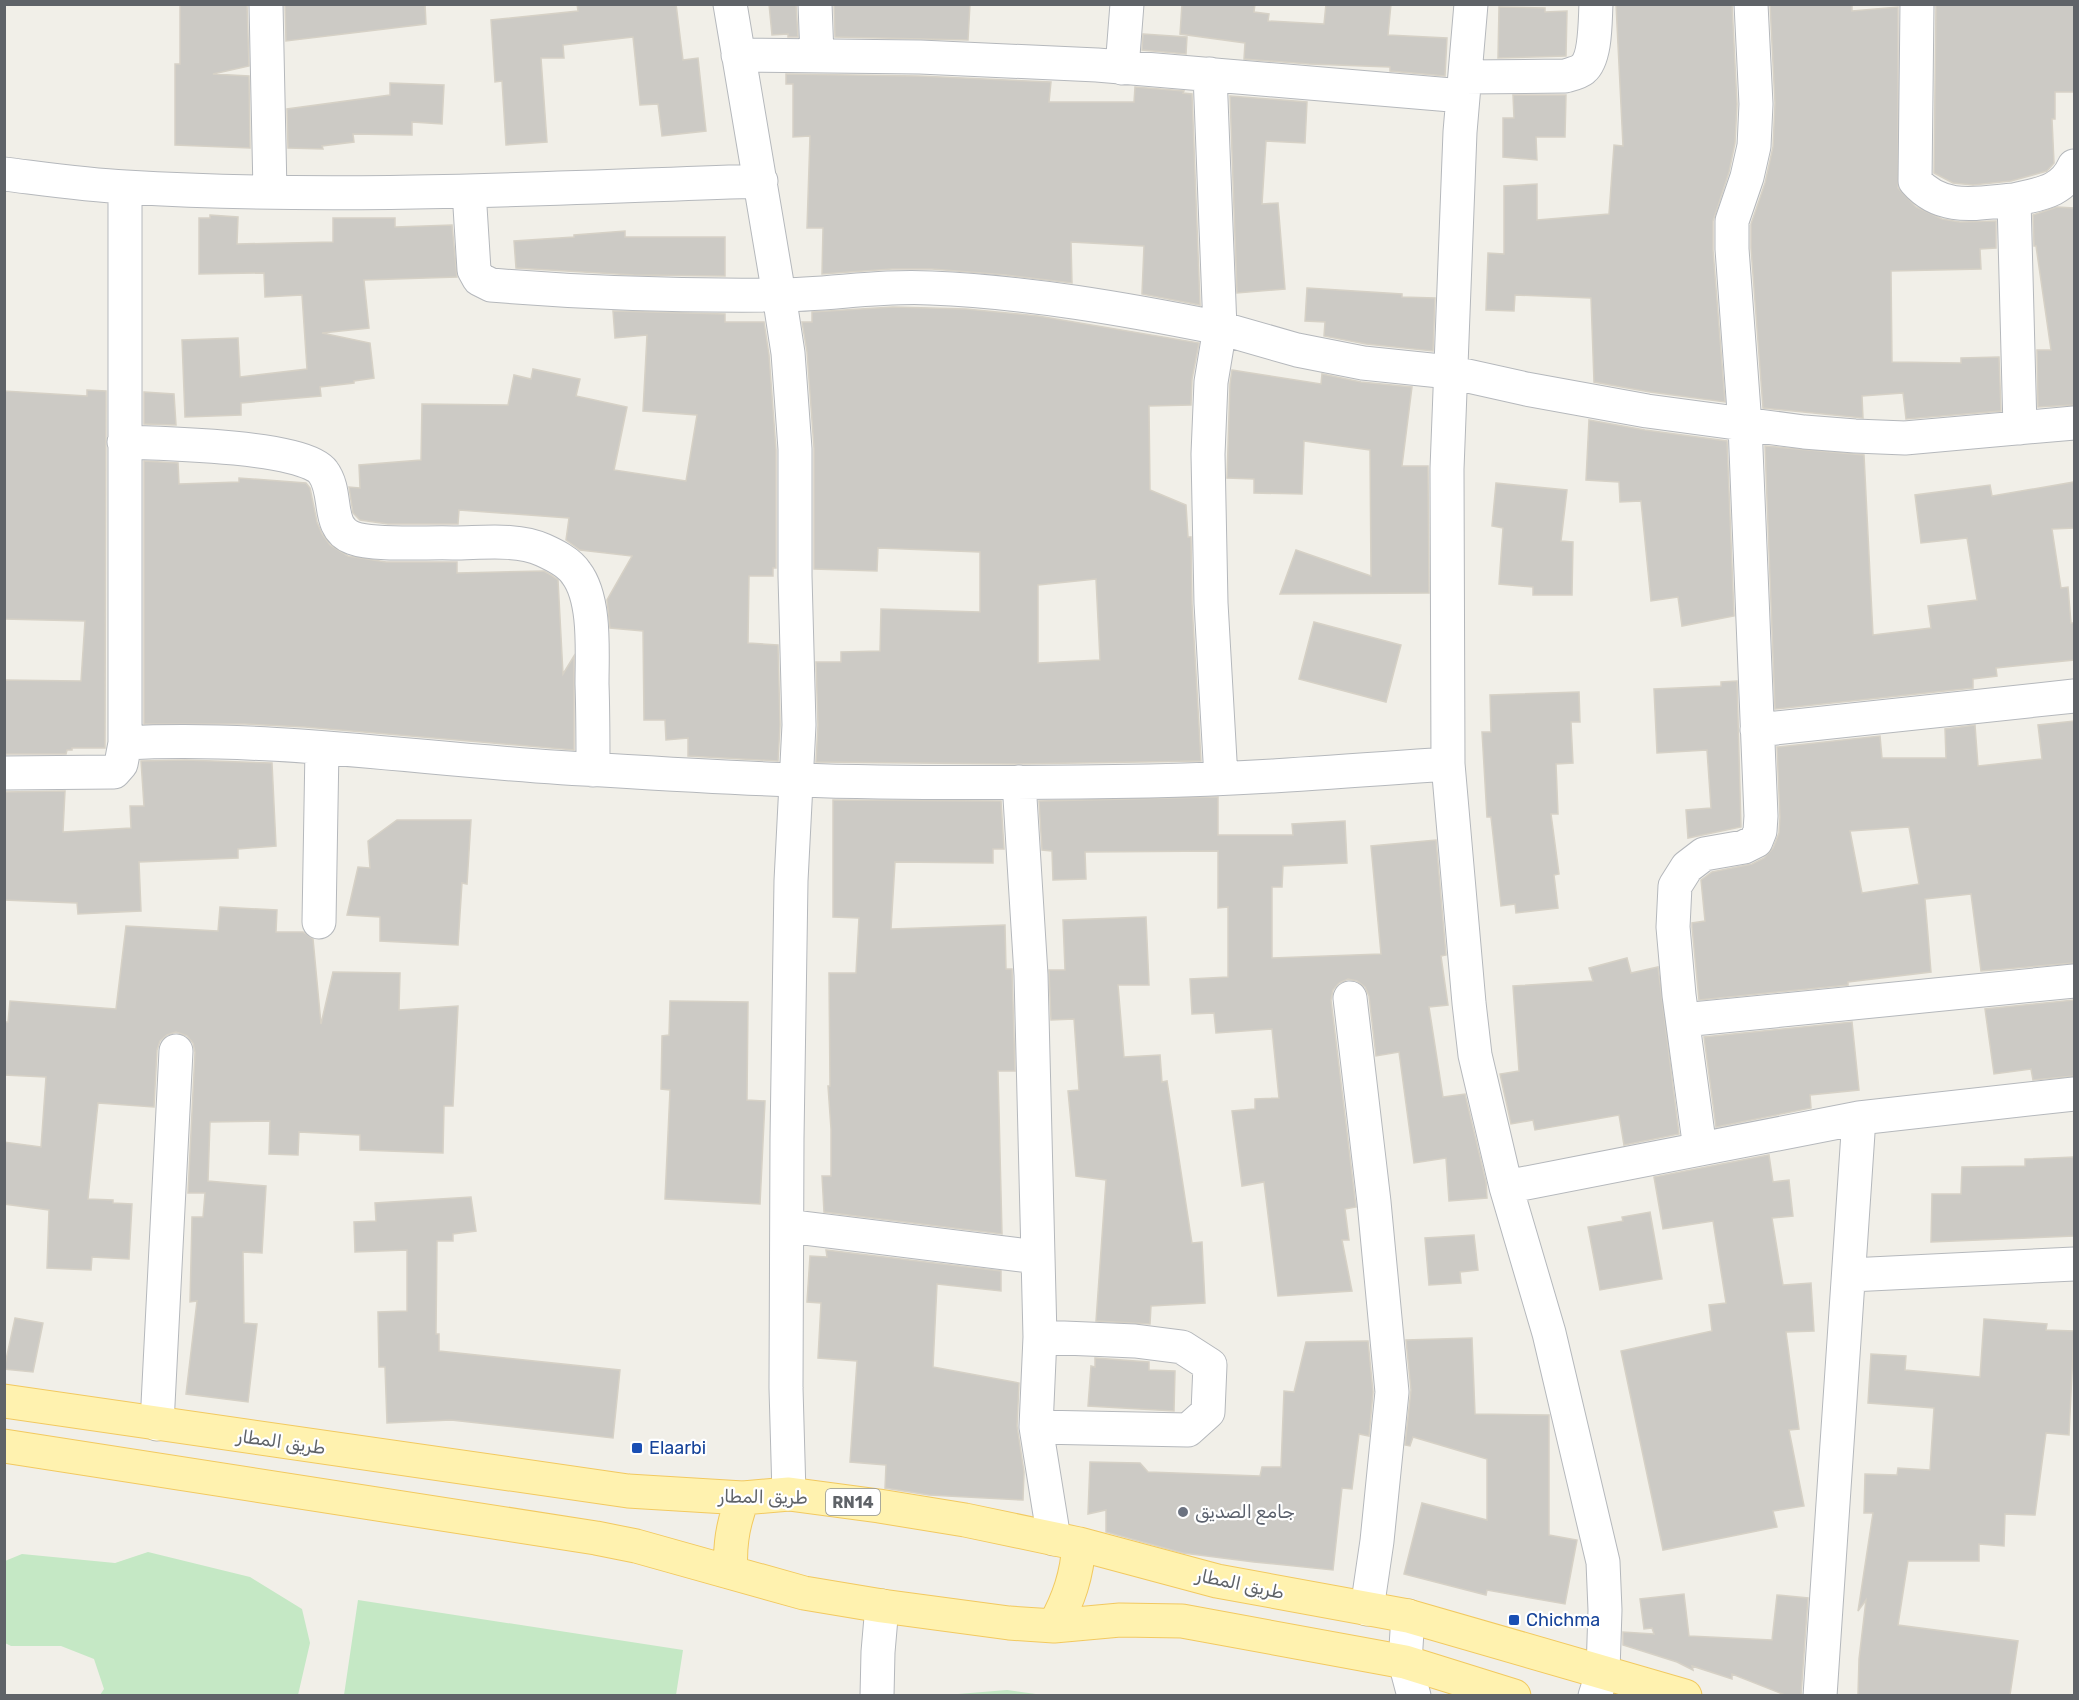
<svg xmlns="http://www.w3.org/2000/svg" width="2079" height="1700" viewBox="0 0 2079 1700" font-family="Rubik,'Noto Naskh Arabic',sans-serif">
  <rect width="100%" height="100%" fill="#f1efe8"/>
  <path fill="#c5e8c5" d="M 148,1552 L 250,1577 L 302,1609 L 310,1643 L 298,1695 L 100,1695 L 104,1689 L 94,1659 L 61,1646 L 11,1646 L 5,1643 L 5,1561 L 22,1554 L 115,1563 Z
    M 358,1600 L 683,1650 L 676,1695 L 344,1695 Z
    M 1007,1690 L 1043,1695 L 956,1695 L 958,1694 Z"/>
  <path fill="#cccac5" stroke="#d6d1c6" stroke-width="1.5" fill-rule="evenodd" d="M 180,4 L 247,4 L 249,66 L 213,74 L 249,76 L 250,148 L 175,145 L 175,64 L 180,64 Z
    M 285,4 L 425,4 L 426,24 L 286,41 Z
    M 577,4 L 676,4 L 683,60 L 698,58 L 706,131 L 662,136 L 658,104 L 640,105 L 633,37 L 563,45 L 564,58 L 541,58 L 547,142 L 506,145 L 502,81 L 495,82 L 491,20 L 578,11 Z
    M 769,4 L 796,4 L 798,37 L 788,37 L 788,34 L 772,35 Z
    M 834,4 L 970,4 L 968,40 L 835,37 Z
    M 1182,4 L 1255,4 L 1254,12 L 1269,14 L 1268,21 L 1324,24 L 1326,4 L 1391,4 L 1388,35 L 1447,38 L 1445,76 L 1390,71 L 1390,67 L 1309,64 L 1244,59 L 1245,43 L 1180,34 Z
    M 1616,4 L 1732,4 L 1737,104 L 1735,143 L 1729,172 L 1713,221 L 1713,250 L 1725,402 L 1650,392 L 1594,382 L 1591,298 L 1515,295 L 1514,311 L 1486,310 L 1488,253 L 1504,254 L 1504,186 L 1537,184 L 1537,220 L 1609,214 L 1614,145 L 1623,146 Z
    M 1770,4 L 1852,4 L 1852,11 L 1898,7 L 1898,188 L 1916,207 L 1942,219 L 1960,222 L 1996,221 L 1996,248 L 1980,249 L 1981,269 L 1891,271 L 1892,362 L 1961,363 L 1961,358 L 1999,357 L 2001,411 L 1906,419 L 1903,393 L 1862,396 L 1863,418 L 1763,408 L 1751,248 L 1751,224 L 1765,183 L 1773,147 L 1775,103 Z
    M 1936,4 L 2074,4 L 2074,92 L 2055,92 L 2055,119 L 2052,119 L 2054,163 L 2047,171 L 2011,181 L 1973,185 L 1953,183 L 1934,173 Z
    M 1499,7 L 1545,8 L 1545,12 L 1567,11 L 1566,56 L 1498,58 Z
    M 1143,34 L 1187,37 L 1186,54 L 1142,50 Z
    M 786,74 L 919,76 L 1051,82 L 1049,102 L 1134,102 L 1135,87 L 1184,91 L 1183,93 L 1192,94 L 1200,305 L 1142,294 L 1144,246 L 1071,242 L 1072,283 L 1006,275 L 932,269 L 892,269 L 822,274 L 823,228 L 807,228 L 810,136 L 793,137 L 793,84 L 786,84 Z
    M 390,83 L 444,85 L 442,124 L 412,122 L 412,135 L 353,134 L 354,142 L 322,146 L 323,149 L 288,148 L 287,109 L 390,95 Z
    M 1513,95 L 1566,95 L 1565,137 L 1536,137 L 1537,160 L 1503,157 L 1503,118 L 1514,118 Z
    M 1230,96 L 1307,102 L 1305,143 L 1266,141 L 1262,204 L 1278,203 L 1285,289 L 1237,293 Z
    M 2057,207 L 2074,208 L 2074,405 L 2038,407 L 2037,350 L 2051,350 L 2036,246 L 2034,246 L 2033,215 Z
    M 210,215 L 238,217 L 237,244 L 333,242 L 333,218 L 395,218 L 395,227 L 452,225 L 457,277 L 364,280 L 369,328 L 322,333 L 370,343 L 374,378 L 354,381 L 354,383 L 320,387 L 321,396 L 241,403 L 241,415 L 185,417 L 182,340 L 238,338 L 240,377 L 307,369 L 302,295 L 265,297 L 264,273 L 199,274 L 199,218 L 210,218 Z
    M 625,231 L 625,237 L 725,237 L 725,276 L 634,275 L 516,268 L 514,241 L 574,237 L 574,235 Z
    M 1307,288 L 1402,294 L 1402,297 L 1435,298 L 1433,351 L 1366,344 L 1324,336 L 1325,322 L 1305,321 Z
    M 893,307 L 966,309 L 1038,316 L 1199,343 L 1192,379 L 1191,405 L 1149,406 L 1150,490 L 1186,505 L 1188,537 L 1191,537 L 1192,604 L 1201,761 L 1016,764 L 816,762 L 818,725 L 816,662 L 841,662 L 841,652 L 880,651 L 881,609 L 980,612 L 980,552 L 878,548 L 877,571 L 814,569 L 814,448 L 807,352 L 802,322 L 812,322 L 812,312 ZM 1096,579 L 1100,660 L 1038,663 L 1038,585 Z
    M 613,311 L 725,314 L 725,322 L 764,322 L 769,355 L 776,450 L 776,568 L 773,568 L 773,576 L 749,576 L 748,643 L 778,645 L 780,725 L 778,761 L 688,756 L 688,738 L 666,740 L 665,720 L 644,720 L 643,631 L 610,628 L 607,600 L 632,556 L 580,550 L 566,540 L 569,518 L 459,510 L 458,524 L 388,524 L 360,520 L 353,513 L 349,487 L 360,488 L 359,465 L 421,460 L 422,404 L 508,405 L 514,375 L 531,379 L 533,369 L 580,379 L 576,396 L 627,407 L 614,470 L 686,481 L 697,415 L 643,411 L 647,335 L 615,338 Z
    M 1232,370 L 1321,384 L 1322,374 L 1361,382 L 1412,387 L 1402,466 L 1428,466 L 1429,593 L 1280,594 L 1296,550 L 1371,576 L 1370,450 L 1304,441 L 1302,494 L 1254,493 L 1254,479 L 1227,478 L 1230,384 Z
    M 87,390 L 106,391 L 105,748 L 72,748 L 72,750 L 67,750 L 66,754 L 4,754 L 4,680 L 81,681 L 85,621 L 4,619 L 4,391 L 87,396 Z
    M 144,392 L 174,394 L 176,425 L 144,424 Z
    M 1589,420 L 1645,430 L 1727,441 L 1734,616 L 1682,626 L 1678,597 L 1651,601 L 1641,501 L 1620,502 L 1619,482 L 1586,480 Z
    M 1765,446 L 1864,455 L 1873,635 L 1931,628 L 1928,606 L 1977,600 L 1967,538 L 1921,543 L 1915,495 L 1990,485 L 1992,496 L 2074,482 L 2074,528 L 2052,529 L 2061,588 L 2068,587 L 2071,623 L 2074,623 L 2074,660 L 1996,668 L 1997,676 L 1973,679 L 1973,688 L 1775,709 Z
    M 144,461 L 178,463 L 179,484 L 239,482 L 239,478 L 306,483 L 310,488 L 317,522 L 322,534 L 330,545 L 348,556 L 386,562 L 457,562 L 457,573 L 544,571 L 551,575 L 558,580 L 563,674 L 574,656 L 574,750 L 305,727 L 245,724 L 144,724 Z
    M 1496,483 L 1567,490 L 1561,541 L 1573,542 L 1572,595 L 1533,595 L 1533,587 L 1499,584 L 1503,528 L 1492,526 Z
    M 1314,622 L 1401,645 L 1386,702 L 1299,679 Z
    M 1737,681 L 1741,827 L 1688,838 L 1686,810 L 1711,808 L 1707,750 L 1657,753 L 1654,689 L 1721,686 L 1721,682 Z
    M 1579,692 L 1580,722 L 1571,722 L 1573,763 L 1556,764 L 1558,814 L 1551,814 L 1559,874 L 1554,875 L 1558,908 L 1516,913 L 1515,904 L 1501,906 L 1491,817 L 1487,817 L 1482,732 L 1491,732 L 1490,695 Z
    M 2074,721 L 2074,963 L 1981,971 L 1971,894 L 1925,899 L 1931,972 L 1848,982 L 1848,985 L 1699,1000 L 1692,927 L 1692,923 L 1705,921 L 1701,880 L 1712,872 L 1752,864 L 1764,858 L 1773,848 L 1779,833 L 1780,817 L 1777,747 L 1880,736 L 1882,758 L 1946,758 L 1945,729 L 1975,725 L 1978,766 L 2042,759 L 2038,725 ZM 1909,827 L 1919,884 L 1862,893 L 1850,831 Z
    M 185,760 L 272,763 L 276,846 L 238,849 L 238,858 L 139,862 L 141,911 L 78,914 L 77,903 L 4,900 L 4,792 L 65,791 L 63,832 L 131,828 L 130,806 L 144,806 L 141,761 Z
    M 1218,797 L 1218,835 L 1293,835 L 1292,824 L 1345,821 L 1347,863 L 1283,866 L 1282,887 L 1272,887 L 1272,958 L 1381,954 L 1371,846 L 1436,840 L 1446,955 L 1441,956 L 1448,1005 L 1429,1007 L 1443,1097 L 1465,1094 L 1486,1182 L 1487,1198 L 1449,1201 L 1446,1158 L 1414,1163 L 1399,1052 L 1376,1056 L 1369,996 L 1365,987 L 1357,981 L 1348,979 L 1339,983 L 1333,990 L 1331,1000 L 1356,1207 L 1345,1209 L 1349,1240 L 1342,1240 L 1352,1291 L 1278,1296 L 1264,1182 L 1242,1186 L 1232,1111 L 1255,1109 L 1255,1099 L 1279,1098 L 1272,1029 L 1216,1033 L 1214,1013 L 1192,1014 L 1190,979 L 1228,977 L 1228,907 L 1218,908 L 1218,851 L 1085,852 L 1086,879 L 1053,880 L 1052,851 L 1042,850 L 1039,801 Z
    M 833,800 L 1001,801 L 1004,849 L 993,849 L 993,863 L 895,862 L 891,929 L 1005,925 L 1006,969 L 1012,969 L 1015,1071 L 998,1071 L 1002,1234 L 824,1212 L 822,1176 L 831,1176 L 831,1129 L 828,1086 L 830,1086 L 829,973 L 856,973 L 859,918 L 833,917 Z
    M 397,820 L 471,820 L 467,884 L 462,883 L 458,945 L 380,941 L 380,917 L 347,915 L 358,867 L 370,868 L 368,841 Z
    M 220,907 L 277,910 L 276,932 L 303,932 L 313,939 L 321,1024 L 333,972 L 400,973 L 399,1010 L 458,1006 L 453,1106 L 444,1106 L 443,1153 L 360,1150 L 360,1135 L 299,1132 L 298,1155 L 269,1154 L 270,1121 L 210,1122 L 208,1181 L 266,1186 L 262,1253 L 243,1252 L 244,1323 L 257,1324 L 248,1402 L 186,1394 L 197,1301 L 190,1302 L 192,1217 L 203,1217 L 205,1193 L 188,1193 L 195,1052 L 193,1043 L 187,1036 L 176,1032 L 167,1035 L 160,1041 L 157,1050 L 154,1107 L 98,1103 L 88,1199 L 113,1200 L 113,1203 L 132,1204 L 129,1259 L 92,1257 L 91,1270 L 47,1268 L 49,1210 L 4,1204 L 4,1142 L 41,1147 L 46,1077 L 4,1075 L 4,1022 L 8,1022 L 10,1001 L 116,1009 L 126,926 L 218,931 Z
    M 1146,917 L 1149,985 L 1118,985 L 1124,1057 L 1160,1055 L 1162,1082 L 1167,1081 L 1192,1243 L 1202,1242 L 1205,1303 L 1151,1306 L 1150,1324 L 1096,1321 L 1106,1180 L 1076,1176 L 1068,1091 L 1079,1090 L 1074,1019 L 1051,1020 L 1049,970 L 1065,970 L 1063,920 Z
    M 1627,958 L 1631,973 L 1658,967 L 1679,1134 L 1624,1145 L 1619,1115 L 1535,1130 L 1533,1120 L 1511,1124 L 1500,1074 L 1519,1071 L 1513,986 L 1593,981 L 1589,968 Z
    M 2074,1000 L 2074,1076 L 2033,1080 L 2031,1069 L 1994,1074 L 1985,1009 Z
    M 670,1001 L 748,1002 L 747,1100 L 765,1101 L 760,1204 L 665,1199 L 670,1090 L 661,1089 L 662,1036 L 669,1035 Z
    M 1852,1022 L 1859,1090 L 1810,1095 L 1811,1108 L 1716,1127 L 1704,1037 Z
    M 1769,1155 L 1773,1182 L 1789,1180 L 1793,1216 L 1772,1218 L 1783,1285 L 1811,1283 L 1814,1331 L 1786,1332 L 1799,1429 L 1789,1430 L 1804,1506 L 1773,1511 L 1777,1527 L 1663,1550 L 1621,1351 L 1712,1331 L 1709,1305 L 1726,1303 L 1713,1221 L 1663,1229 L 1654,1177 Z
    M 2074,1157 L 2074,1236 L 1931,1242 L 1932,1194 L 1961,1194 L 1962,1167 L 2025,1166 L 2025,1159 Z
    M 471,1197 L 476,1231 L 453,1234 L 453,1241 L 437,1241 L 436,1334 L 439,1334 L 439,1351 L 620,1370 L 613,1438 L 451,1420 L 387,1423 L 385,1367 L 379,1367 L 378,1312 L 407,1311 L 407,1250 L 355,1252 L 354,1222 L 376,1221 L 375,1203 Z
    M 1650,1212 L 1662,1279 L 1600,1290 L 1588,1227 L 1623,1221 L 1622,1217 Z
    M 1474,1235 L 1478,1270 L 1460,1272 L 1461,1283 L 1429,1285 L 1425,1238 Z
    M 826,1250 L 1001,1271 L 1001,1291 L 937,1284 L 933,1367 L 1019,1383 L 1017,1426 L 1024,1472 L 1023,1500 L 929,1495 L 885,1488 L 886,1465 L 850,1462 L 857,1361 L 818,1358 L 821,1303 L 807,1302 L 810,1256 L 827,1257 Z
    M 15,1318 L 43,1323 L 33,1372 L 4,1369 Z
    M 1984,1319 L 2047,1324 L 2046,1330 L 2074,1331 L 2069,1435 L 2046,1433 L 2035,1515 L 2005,1514 L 2004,1546 L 1979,1544 L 1979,1561 L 1908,1561 L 1898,1625 L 2018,1641 L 2010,1695 L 1858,1695 L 1859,1659 L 1866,1600 L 1858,1611 L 1873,1513 L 1864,1513 L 1865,1474 L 1897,1475 L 1898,1468 L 1930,1470 L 1934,1408 L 1868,1403 L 1871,1354 L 1906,1356 L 1905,1370 L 1980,1377 Z
    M 1472,1338 L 1475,1414 L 1549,1415 L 1549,1535 L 1577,1540 L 1565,1604 L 1487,1590 L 1486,1595 L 1404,1574 L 1422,1503 L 1487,1520 L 1487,1459 L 1413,1437 L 1410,1446 L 1405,1445 L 1411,1390 L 1406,1340 Z
    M 1368,1341 L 1373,1392 L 1369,1436 L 1359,1434 L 1352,1489 L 1342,1488 L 1333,1570 L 1254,1562 L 1183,1553 L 1106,1532 L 1106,1510 L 1088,1514 L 1090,1462 L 1140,1463 L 1148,1472 L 1260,1476 L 1262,1467 L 1281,1467 L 1284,1391 L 1294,1392 L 1306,1342 Z
    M 1095,1358 L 1149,1362 L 1149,1370 L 1175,1371 L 1174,1411 L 1088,1406 L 1091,1366 L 1095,1367 Z
    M 1684,1594 L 1689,1636 L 1772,1640 L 1777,1595 L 1808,1598 L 1801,1695 L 1785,1695 L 1732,1674 L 1732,1679 L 1692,1666 L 1693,1670 L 1677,1662 L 1623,1645 L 1623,1632 L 1654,1634 L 1652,1628 L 1644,1629 L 1640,1599 Z"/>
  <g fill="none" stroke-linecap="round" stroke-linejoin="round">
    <defs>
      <path id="minor" d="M 266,4 L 270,192
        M 730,4 L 779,295 L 788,353 L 795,449 L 795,576 L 799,725 L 791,881 L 787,1139 L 786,1388 L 789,1494
        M 815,4 L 817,56
        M 1471,4 L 1460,132 L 1447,469 L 1448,764 L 1469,1003 L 1475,1055 L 1506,1187 L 1549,1333 L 1603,1562 L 1605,1610 L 1603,1671 L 1595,1696
        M 1917,4 L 1915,181 C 1942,212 1977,203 2014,200
        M 738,55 L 920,57 L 1097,65 L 1463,96
        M 1122,68 L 1127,4
        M 1465,77 L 1565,76 C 1571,74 1578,73 1583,69 C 1596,58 1595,21 1596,4
        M 4,174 C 45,179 86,185 126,187 C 338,200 549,188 761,181
        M 125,187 L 125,743 C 285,735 443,763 603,770 C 667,774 731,778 796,780 C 913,784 1031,783 1149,781 C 1248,779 1348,771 1448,764
        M 469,191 L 474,270 L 479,279 L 491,285 C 586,293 681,296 777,295 C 828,295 880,285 931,288 C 1028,292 1125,309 1220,328 L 1210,74
        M 2020,428 L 2014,200 C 2039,194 2063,192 2074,166
        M 124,442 C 158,443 305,446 323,472 C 339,493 325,528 353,538 C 374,546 429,542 453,543 C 481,543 517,538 543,550 C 554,555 569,562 576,573 C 596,599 592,652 592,684 C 593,712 593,741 593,770
        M 1757,730 L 2074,696
        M 4,773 L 114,772 L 121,764 L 125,743
        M 1221,778 L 1211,603 L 1208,454 L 1211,382 L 1220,328 L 1297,350 L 1363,363 L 1450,372 L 1526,389 L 1647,411 L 1804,432 L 1855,436 L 1905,438 L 2074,423
        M 1019,782 L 1031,975 L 1040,1337 L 1036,1427 L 1054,1539
        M 319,922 L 322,748
        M 1350,998 L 1374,1202 L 1392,1392 L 1377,1541 L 1367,1609
        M 1683,1020 L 2074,981
        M 1700,1149 L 1679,995 L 1673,927 L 1675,886 L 1687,867 L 1704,854 L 1744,847 L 1756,841 L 1760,831 L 1761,816 L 1745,425 L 1732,249 L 1732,221 L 1747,177 L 1754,146 L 1756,104 L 1751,4
        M 1506,1187 L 1859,1118
        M 787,1226 L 1037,1257
        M 1850,1275 L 2074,1264
        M 157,1424 L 176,1051
        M 1036,1427 L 1188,1430 L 1208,1412 L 1210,1365 L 1182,1347 L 1135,1341 L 1040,1337
        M 1408,1616 L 1405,1662 L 1414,1696
        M 877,1696 L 878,1652 L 882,1606
        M 1820,1696 L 1859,1118 L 2074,1094"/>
      <path id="primary" d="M 4,1401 L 628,1491 L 743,1498 L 789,1494 L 879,1506 L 965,1520 L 1079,1544 L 1217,1581 L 1408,1616 L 1685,1696
        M 4,1446 L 596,1538 L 636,1546 L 804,1593 L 882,1606 L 1009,1623 L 1054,1626 L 1120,1620 L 1182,1621 L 1405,1662 L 1514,1696
        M 731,1571 C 729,1544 733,1522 743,1498
        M 1054,1626 C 1069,1599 1077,1575 1079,1544"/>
    </defs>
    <use href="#minor" stroke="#b5b8bc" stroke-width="35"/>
    <use href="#primary" stroke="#f2c960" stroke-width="35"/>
    <use href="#minor" stroke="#fff" stroke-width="33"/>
    <use href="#primary" stroke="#fff2af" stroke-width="33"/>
  </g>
  <g fill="#1a4fb4" stroke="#fff" stroke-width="2">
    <rect x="631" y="1442" width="12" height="12" rx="3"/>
    <rect x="1508" y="1614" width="12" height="12" rx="3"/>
  </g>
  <circle fill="#6b7280" stroke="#fff" stroke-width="2" cx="1183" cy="1512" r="6"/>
  <g text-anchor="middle" stroke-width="4.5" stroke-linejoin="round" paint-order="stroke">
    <rect fill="#fff" stroke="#8f9295" stroke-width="1.5" x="826" y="1489" width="54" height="26" rx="4.5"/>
    <g font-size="16" font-weight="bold" fill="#5f6368">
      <text x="853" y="1508">RN14</text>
    </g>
    <g font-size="18" fill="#5f6368" stroke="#fff">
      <text transform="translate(281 1442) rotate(8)" y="6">طريق المطار</text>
      <text transform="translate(763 1497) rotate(1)" y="6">طريق المطار</text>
      <text transform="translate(1240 1584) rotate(12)" y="6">طريق المطار</text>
    </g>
    <g font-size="18" fill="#164399" stroke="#fff" text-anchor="start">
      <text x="649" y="1454">Elaarbi</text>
      <text x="1526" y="1626">Chichma</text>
    </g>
    <g font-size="18" fill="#5b616d" stroke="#fff" text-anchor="start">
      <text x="1195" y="1518">جامع الصديق</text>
    </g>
  </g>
  <rect width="2079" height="1700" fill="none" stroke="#5f6368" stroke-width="12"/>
</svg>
